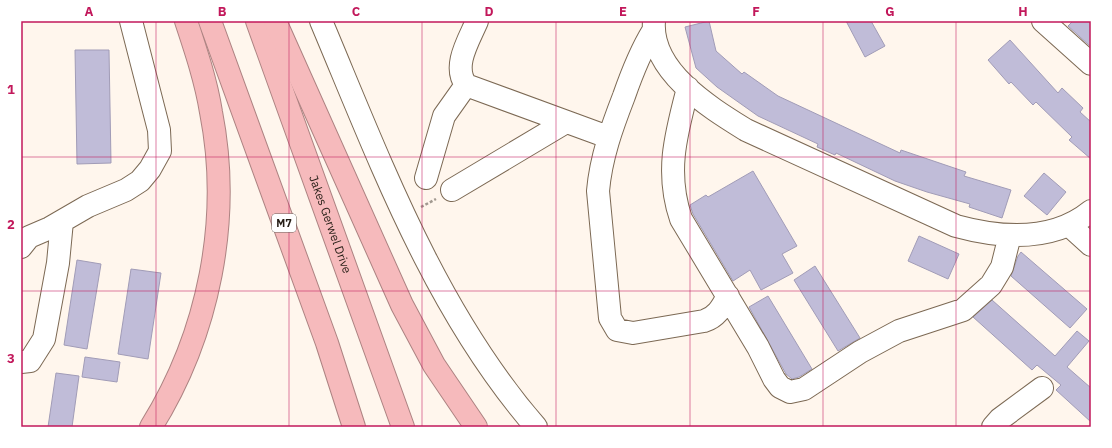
<svg xmlns="http://www.w3.org/2000/svg" width="1112" height="448" viewBox="0 0 1112 448" font-family="'IBM Plex Sans',sans-serif">
  <rect width="100%" height="100%" fill="#fff6ed"/>
  <path fill="#c0bcd8" stroke="#a19cb7" d="M 709,21 L 716,51 L 742,74 L 744,72 L 778,96 L 900,153 L 901,150 L 966,172 L 964,176 L 1011,190 L 1002,218 L 969,207 L 970,204 L 927,192 L 895,181 L 836,153 L 835,155 L 817,147 L 818,144 L 758,116 L 717,87 L 696,68 L 685,27 Z
    M 846,21 L 871,21 L 885,46 L 865,57 Z
    M 1073,21 L 1091,21 L 1091,47 L 1068,26 Z
    M 1010,40 L 1058,93 L 1062,88 L 1083,108 L 1080,112 L 1091,122 L 1091,159 L 1069,140 L 1072,137 L 1036,102 L 1033,105 L 1011,82 L 1009,84 L 988,60 Z
    M 75,50 L 109,50 L 111,163 L 77,164 Z
    M 753,171 L 797,246 L 782,254 L 793,273 L 761,290 L 750,270 L 733,281 L 693,214 L 690,205 L 706,195 L 708,197 Z
    M 1044,173 L 1066,192 L 1047,215 L 1024,196 Z
    M 919,236 L 959,254 L 948,279 L 908,261 Z
    M 1021,252 L 1087,309 L 1070,328 L 1011,276 L 1018,256 Z
    M 77,260 L 101,264 L 87,349 L 64,345 Z
    M 815,266 L 860,338 L 838,351 L 794,280 Z
    M 131,269 L 161,273 L 148,359 L 118,354 Z
    M 768,296 L 812,369 L 799,377 L 792,379 L 786,374 L 749,307 Z
    M 992,300 L 1055,356 L 1077,331 L 1089,341 L 1067,367 L 1091,388 L 1091,422 L 1056,390 L 1061,385 L 1037,365 L 1032,370 L 973,317 Z
    M 85,357 L 120,362 L 117,382 L 82,377 Z
    M 56,373 L 79,376 L 72,427 L 48,427 Z"/>
  <g fill="none" stroke-linecap="round" stroke-linejoin="round">
    <defs>
      <path id="minor" d="M 321,21 C 380,161 435,311 536,427
        M 477,21 C 469,40 452,66 466,85 L 608,137
        M 654,21 C 650,71 709,107 746,130 L 956,226 C 1000,238 1053,242 1091,211
        M 1043,21 L 1091,64
        M 653,31 C 640,52 632,73 624,96 C 612,127 601,157 598,191 L 610,318 L 617,330 L 633,333 L 704,321 C 717,317 722,307 728,296
        M 688,88 C 676,134 665,172 681,219 L 758,347 L 774,379 L 780,387 L 790,392 L 804,389 L 860,352 L 899,331 L 963,310 L 991,285 L 1002,267 L 1010,235
        M 426,178 L 444,116 L 466,85
        M 452,190 L 566,122
        M 1070,226 L 1091,245
        M 21,247 L 29,237 L 50,228 L 88,206 L 126,190 L 140,181 L 150,169 L 160,151 L 159,130 L 131,21
        M 21,362 L 30,361 L 44,339 L 58,263 L 62,221
        M 993,427 L 1000,419 L 1042,388"/>
      <g id="highway">
        <path d="M 210,21 L 327,343 L 354,427"/>
        <path id="s1" d="M 257,21 L 403,427"/>
        <path d="M 275,21 L 402,305 L 434,365 L 476,427"/>
        <path d="M 151,427 C 209,334 232,219 211,112 C 206,81 196,51 186,21"/>
      </g>
    </defs>
    <use href="#minor" stroke="#7c6954" stroke-width="24"/>
    <use href="#highway" stroke="#ad8382" stroke-width="24"/>
    <path stroke="#a19990" stroke-width="2.5" stroke-dasharray="3 2" stroke-linecap="butt" d="M 421,207 L 436,199"/>
    <use href="#minor" stroke="#fff" stroke-width="22"/>
    <use href="#highway" stroke="#f6babc" stroke-width="22"/>
  </g>
  <path fill="none" stroke="#c2185b" stroke-width="1" stroke-opacity="0.55" d="M 156,21 L 156,427M 289,21 L 289,427M 422,21 L 422,427M 556,21 L 556,427M 690,21 L 690,427M 823,21 L 823,427M 956,21 L 956,427M 21,157 L 1091,157M 21,291 L 1091,291"/>
  <g text-anchor="middle" stroke-width="3.5" stroke-linejoin="round" paint-order="stroke">
    <rect fill="#fff" stroke="#66615b" stroke-width="1" x="272" y="214" width="24" height="18" rx="3"/>
    <g font-size="11" font-weight="bold" fill="#251d15">
      <text x="284" y="227">M7</text>
    </g>
    <g font-size="12" fill="#251d15" stroke="#fff">
      <text dy="4" stroke="none"><textPath href="#s1" startOffset="216">Jakes Gerwel Drive</textPath></text>
    </g>
  </g>
  <rect width="1112" height="448" fill="none" stroke="#ffffff" stroke-width="44"/>
  <rect x="22" y="22" width="1068" height="404" fill="none" stroke="#c2185b" stroke-width="1.5"/>
  <g font-size="13" text-anchor="middle" font-weight="bold" fill="#c2185b">
    <text x="89" y="16">A</text>
    <text x="222" y="16">B</text>
    <text x="356" y="16">C</text>
    <text x="489" y="16">D</text>
    <text x="623" y="16">E</text>
    <text x="756" y="16">F</text>
    <text x="890" y="16">G</text>
    <text x="1023" y="16">H</text>
    <text x="11" y="94">1</text>
    <text x="11" y="229">2</text>
    <text x="11" y="363">3</text>
  </g>
</svg>
